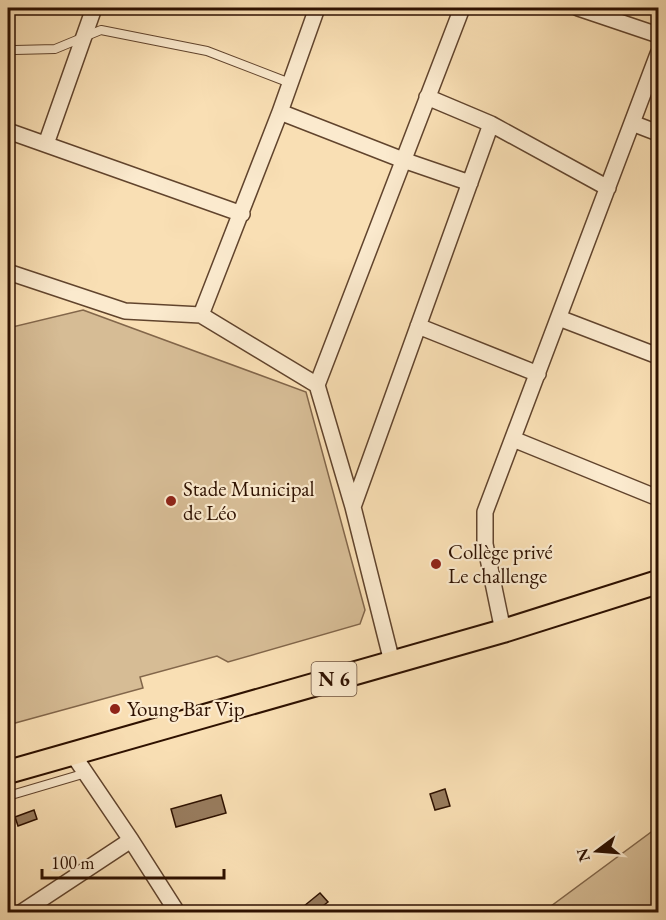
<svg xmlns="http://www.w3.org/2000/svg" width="666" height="920" viewBox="0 0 666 920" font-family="'EB Garamond',serif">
  <rect width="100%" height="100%" fill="#f9dfb4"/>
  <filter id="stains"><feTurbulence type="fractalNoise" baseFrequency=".00333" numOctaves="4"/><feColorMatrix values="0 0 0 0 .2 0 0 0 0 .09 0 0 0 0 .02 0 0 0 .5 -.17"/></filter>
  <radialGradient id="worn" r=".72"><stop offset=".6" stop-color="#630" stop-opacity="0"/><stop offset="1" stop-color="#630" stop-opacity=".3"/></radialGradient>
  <path fill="#d6bc95" stroke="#82664a" stroke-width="1.5" d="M 83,310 L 306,392 L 365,610 L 360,624 L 228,662 L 217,656 L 140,677 L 143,688 L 8,725 L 8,328 Z
    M 658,827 L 658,912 L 543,912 Z"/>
  <path fill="#987c5e" stroke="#2e1100" stroke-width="1.5" d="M 445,789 L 450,806 L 435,810 L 430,794 Z
    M 221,795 L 226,813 L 176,827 L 171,809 Z
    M 34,810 L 37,819 L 18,826 L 15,817 Z
    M 320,893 L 328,902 L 315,912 L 309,912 L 304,906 Z"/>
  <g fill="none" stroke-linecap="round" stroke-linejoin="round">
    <defs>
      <path id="service" d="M 8,48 L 15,50 L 55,49 L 101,30 L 207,51 L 290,83
        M 8,796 L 86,773"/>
      <path id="minor" d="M 578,8 L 658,35
        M 427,97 L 491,124 L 608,188
        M 280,112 L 403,160 L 470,183
        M 632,123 L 658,133
        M 8,131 L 242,214
        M 46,144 L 94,8
        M 8,272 L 125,311 L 201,315 L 317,385
        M 201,315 L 280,112 L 317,8
        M 559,318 L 658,356
        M 418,326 L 538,374
        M 513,439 L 658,498
        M 353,507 L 491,124
        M 503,631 L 485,544 L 485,512 L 658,54
        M 392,662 L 353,507 L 317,385 L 462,8
        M 72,753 L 131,840 L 177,912
        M 22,912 L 131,840"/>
      <path id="primary" d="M 8,772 L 503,631 L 658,582"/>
    </defs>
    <use href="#service" stroke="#61442d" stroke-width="10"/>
    <use href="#minor" stroke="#61442d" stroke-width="18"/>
    <use href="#primary" stroke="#2e1100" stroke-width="26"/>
    <use href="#service" stroke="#fbeace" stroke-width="8"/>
    <use href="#minor" stroke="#fbeace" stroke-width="15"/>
    <use href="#primary" stroke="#f9dfb4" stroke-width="22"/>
  </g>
  <g fill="#8f2418" stroke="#fbeace" stroke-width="2">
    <circle cx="171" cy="501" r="6"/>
    <circle cx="436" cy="564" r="6"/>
    <circle cx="115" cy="709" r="6"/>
  </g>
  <g text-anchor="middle" stroke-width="4.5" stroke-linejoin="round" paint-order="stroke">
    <rect fill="#fbeace" stroke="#6c523e" stroke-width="1.5" x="311.5" y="662" width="45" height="34" rx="4.5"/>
    <g font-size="20" font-weight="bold" fill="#2e1100">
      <text x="334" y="686">N 6</text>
    </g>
    <g font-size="21" fill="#2e1100" stroke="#fbeace" text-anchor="start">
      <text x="183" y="496">Stade Municipal<tspan x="183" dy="24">de Léo</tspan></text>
      <text x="448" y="559">Collège privé<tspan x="448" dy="24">Le challenge</tspan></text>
      <text x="127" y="716">Young Bar Vip</text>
    </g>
  </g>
  <rect width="666" height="920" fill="none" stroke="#f9dfb4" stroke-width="30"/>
  <rect x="9" y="9" width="648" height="902" fill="none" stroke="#2e1100" stroke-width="3"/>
  <rect x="15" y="15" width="636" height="890" fill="none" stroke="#2e1100" stroke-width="1.5"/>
  <g transform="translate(597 851) rotate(254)" stroke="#fbeace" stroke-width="4.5" paint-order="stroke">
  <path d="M0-4.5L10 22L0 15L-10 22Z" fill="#2e1100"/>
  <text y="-9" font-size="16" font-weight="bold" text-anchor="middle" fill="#2e1100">N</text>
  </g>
  <path d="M42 869v9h182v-9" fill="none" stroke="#2e1100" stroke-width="3"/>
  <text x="51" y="869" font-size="18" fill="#2e1100" stroke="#fbeace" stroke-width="4.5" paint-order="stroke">100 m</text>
  <rect width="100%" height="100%" filter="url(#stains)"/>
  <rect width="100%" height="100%" fill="url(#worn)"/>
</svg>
